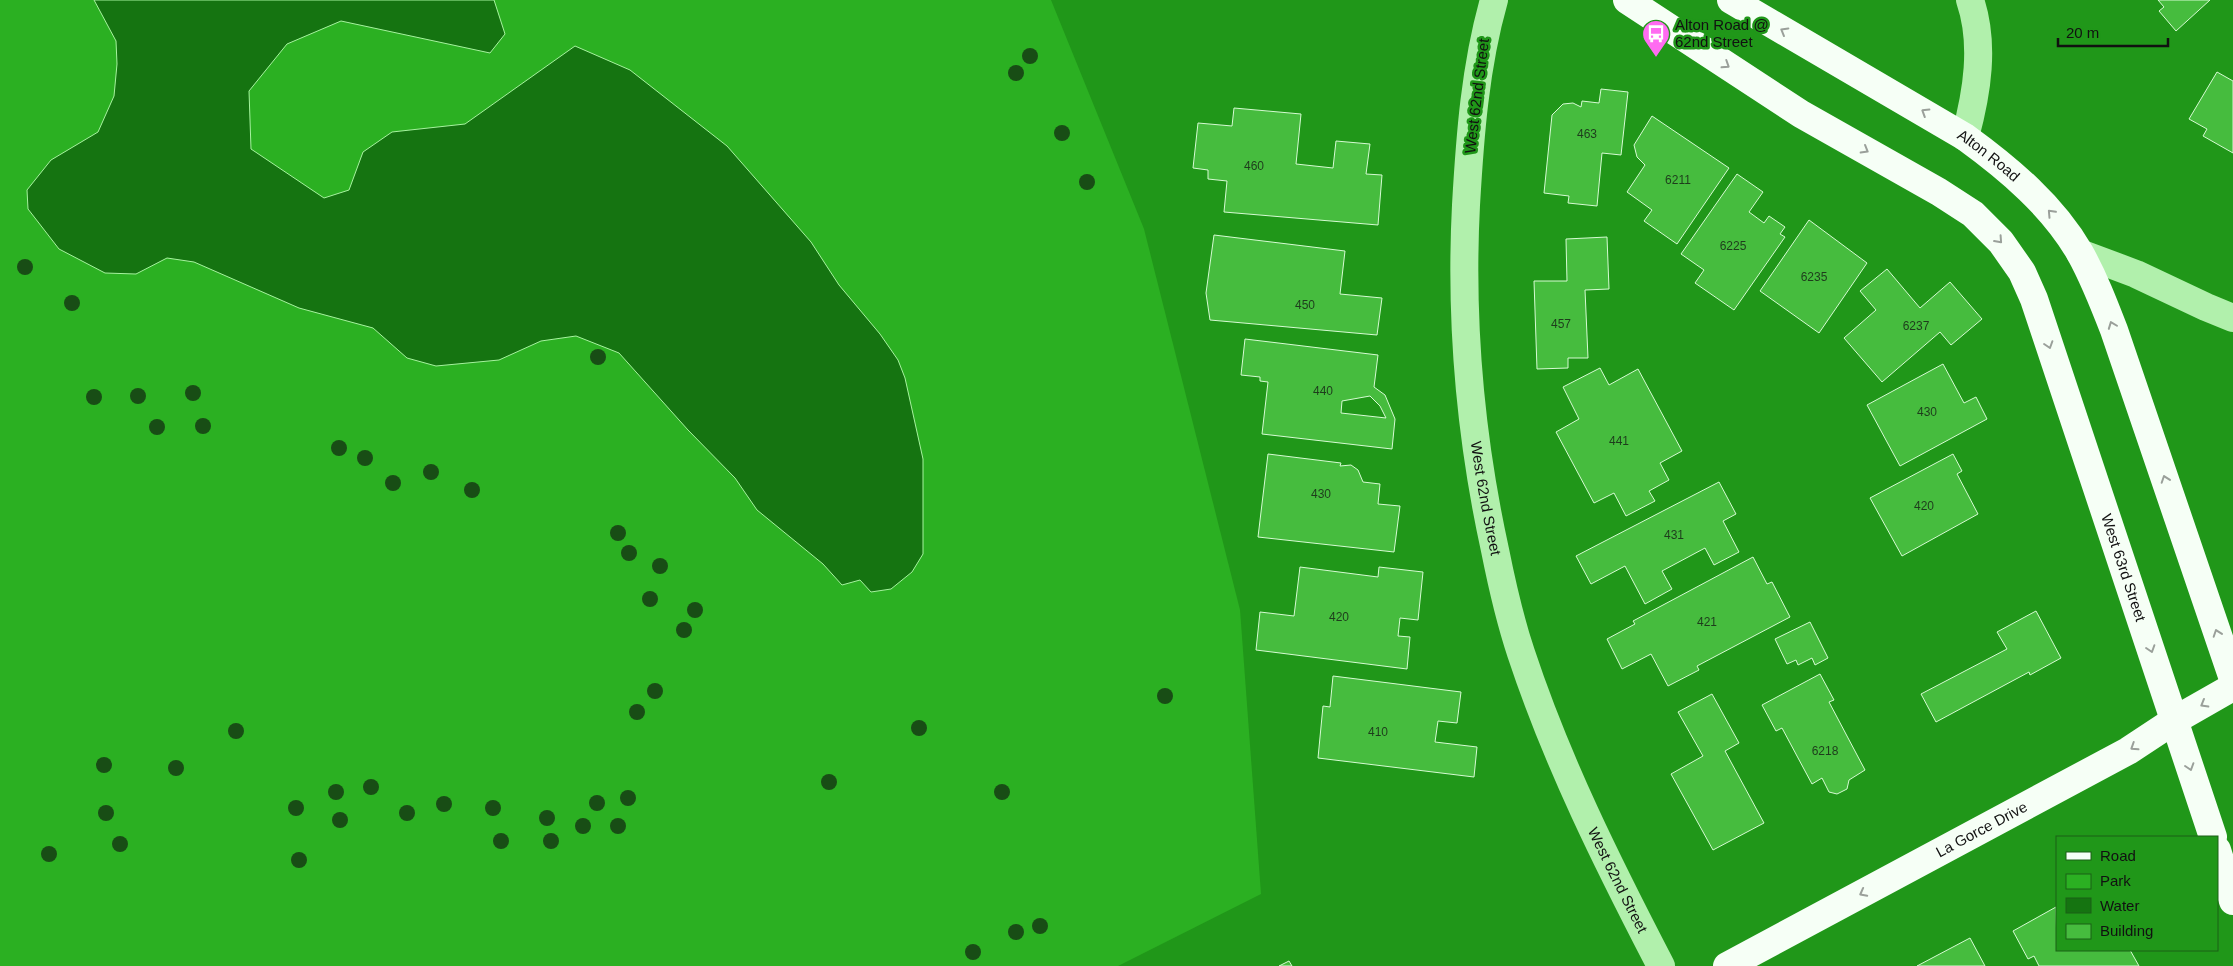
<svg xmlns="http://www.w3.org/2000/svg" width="2233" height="966" viewBox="0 0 2233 966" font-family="Arial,sans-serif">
  <rect width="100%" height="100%" fill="#209719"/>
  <path fill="#2bb022" d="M 0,0 L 1051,0 L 1144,229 L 1240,610 L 1261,894 L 1118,966 L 0,966 Z"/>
  <path fill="#157411" stroke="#a6f39f" d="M 94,0 L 494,0 L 505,34 L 490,53 L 341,21 L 287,44 L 249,91 L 251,149 L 324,198 L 349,190 L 363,152 L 392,132 L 465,124 L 575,46 L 630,70 L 727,146 L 811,242 L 839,285 L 880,334 L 898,360 L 905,378 L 923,459 L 923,554 L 912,572 L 891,589 L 871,592 L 860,580 L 842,585 L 823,564 L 757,510 L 735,478 L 688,430 L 619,353 L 576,336 L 541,341 L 499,360 L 436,366 L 407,358 L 373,328 L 299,308 L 194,262 L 167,258 L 136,274 L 105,273 L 59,249 L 28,209 L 27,190 L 51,160 L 98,132 L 114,96 L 117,64 L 116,41 Z"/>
  <path fill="#46bc3e" stroke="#d6fbd3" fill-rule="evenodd" d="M 2158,0 L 2210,0 L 2176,31 L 2159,11 L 2164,7 Z
    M 2217,72 L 2233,81 L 2233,153 L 2203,136 L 2207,129 L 2189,119 Z
    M 1601,89 L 1628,92 L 1621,155 L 1602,153 L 1597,206 L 1568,203 L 1569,196 L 1544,193 L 1552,115 L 1563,104 L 1573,103 L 1581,107 L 1582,101 L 1599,103 Z
    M 1234,108 L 1301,114 L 1296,164 L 1333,168 L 1336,141 L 1370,144 L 1366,174 L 1382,175 L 1378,225 L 1224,212 L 1227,181 L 1208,179 L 1208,170 L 1193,168 L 1198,123 L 1232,126 Z
    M 1652,116 L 1729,168 L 1677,244 L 1644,221 L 1652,210 L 1627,192 L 1645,165 L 1637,157 L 1634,145 Z
    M 1737,174 L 1763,192 L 1749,212 L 1764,223 L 1769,216 L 1785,227 L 1780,234 L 1785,237 L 1734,310 L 1695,283 L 1704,270 L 1681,254 Z
    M 1809,220 L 1867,263 L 1819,333 L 1760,291 Z
    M 1214,235 L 1345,251 L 1340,294 L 1382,298 L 1377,335 L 1210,320 L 1206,293 Z
    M 1607,237 L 1609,289 L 1585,290 L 1588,358 L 1568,358 L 1568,368 L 1537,369 L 1534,281 L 1567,281 L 1566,239 Z
    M 1887,269 L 1920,308 L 1950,282 L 1982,319 L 1951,345 L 1940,332 L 1882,382 L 1844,338 L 1876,310 L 1860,291 Z
    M 1245,339 L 1378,355 L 1374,387 L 1385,395 L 1395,419 L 1392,449 L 1262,434 L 1268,382 L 1260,381 L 1260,377 L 1241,375 ZM 1370,396 L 1380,406 L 1386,418 L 1341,413 L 1342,401 Z
    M 1943,364 L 1964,403 L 1976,397 L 1987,419 L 1900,466 L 1867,405 Z
    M 1600,368 L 1609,385 L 1638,369 L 1682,451 L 1660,463 L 1669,480 L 1649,491 L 1655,501 L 1626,516 L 1614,493 L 1594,503 L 1556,432 L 1579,419 L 1563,387 Z
    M 1268,454 L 1341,463 L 1340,466 L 1351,465 L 1358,470 L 1363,482 L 1380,484 L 1378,504 L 1400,506 L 1394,552 L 1258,537 Z
    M 1953,454 L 1962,471 L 1957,474 L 1978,514 L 1902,556 L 1870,498 Z
    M 1719,482 L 1736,514 L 1723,521 L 1739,552 L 1714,565 L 1705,548 L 1662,571 L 1672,589 L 1645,604 L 1625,566 L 1591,584 L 1576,556 Z
    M 1753,557 L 1767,584 L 1772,582 L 1790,617 L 1697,666 L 1699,670 L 1668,686 L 1651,654 L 1622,669 L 1607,639 L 1635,624 L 1633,621 Z
    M 1300,567 L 1378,577 L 1379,567 L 1423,572 L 1418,620 L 1400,618 L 1398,636 L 1410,637 L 1407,669 L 1256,650 L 1260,612 L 1294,616 Z
    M 2036,611 L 2061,658 L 2030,675 L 2029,672 L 1936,722 L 1921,694 L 2007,649 L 1997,632 Z
    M 1810,622 L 1828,658 L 1815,665 L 1812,658 L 1798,665 L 1796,660 L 1787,664 L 1775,639 Z
    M 1820,674 L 1834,700 L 1829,702 L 1865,770 L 1849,780 L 1847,789 L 1837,794 L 1829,792 L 1822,778 L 1812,784 L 1782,728 L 1776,731 L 1762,705 Z
    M 1333,676 L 1461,692 L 1457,723 L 1438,721 L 1435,742 L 1477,747 L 1474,777 L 1318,758 L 1323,706 L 1330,707 Z
    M 1712,694 L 1739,743 L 1725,751 L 1764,823 L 1713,850 L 1671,774 L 1703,756 L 1678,712 Z
    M 2056,907 L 2057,950 L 2130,950 L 2139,966 L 2039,966 L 2034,956 L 2028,959 L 2013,931 Z
    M 1970,938 L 1985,966 L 1917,966 Z
    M 1289,961 L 1292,966 L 1279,966 Z"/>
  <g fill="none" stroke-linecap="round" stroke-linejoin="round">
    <g stroke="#b1f0ac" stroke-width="28">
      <path id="s1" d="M 1494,0 C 1475,67 1470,136 1466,205 C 1460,322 1470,436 1495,550 C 1502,585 1510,620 1521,653 C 1557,762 1608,864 1661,966"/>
      <path d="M 1965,137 C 1977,93 1985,44 1970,0"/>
      <path d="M 2080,253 L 2136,274 L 2206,307 L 2233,318"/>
    </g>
    <g stroke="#f6fff6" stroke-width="28">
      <path id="s2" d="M 1627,0 L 1801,114 L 1939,192 L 1973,214 L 2001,242 L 2022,272 L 2034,299 L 2213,837"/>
      <path id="s3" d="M 1731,0 L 1965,137 C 2009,169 2053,206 2080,253 C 2094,278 2104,304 2114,330 L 2233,679"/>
      <path d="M 2217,850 L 2233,901"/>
      <path id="s4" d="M 1727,966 L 2128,751 L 2175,720 L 2233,687"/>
    </g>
  </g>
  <g fill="#184d15">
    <circle cx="1030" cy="56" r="8"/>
    <circle cx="1016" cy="73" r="8"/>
    <circle cx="1062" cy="133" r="8"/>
    <circle cx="1087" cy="182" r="8"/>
    <circle cx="25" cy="267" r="8"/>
    <circle cx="72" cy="303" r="8"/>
    <circle cx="598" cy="357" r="8"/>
    <circle cx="193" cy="393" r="8"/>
    <circle cx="138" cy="396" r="8"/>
    <circle cx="94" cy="397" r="8"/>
    <circle cx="203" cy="426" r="8"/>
    <circle cx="157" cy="427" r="8"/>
    <circle cx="339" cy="448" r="8"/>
    <circle cx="365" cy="458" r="8"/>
    <circle cx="431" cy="472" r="8"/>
    <circle cx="393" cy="483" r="8"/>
    <circle cx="472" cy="490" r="8"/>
    <circle cx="618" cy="533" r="8"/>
    <circle cx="629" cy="553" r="8"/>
    <circle cx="660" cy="566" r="8"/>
    <circle cx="650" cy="599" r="8"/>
    <circle cx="695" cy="610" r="8"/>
    <circle cx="684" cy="630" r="8"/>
    <circle cx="655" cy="691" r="8"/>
    <circle cx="1165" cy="696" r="8"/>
    <circle cx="637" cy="712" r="8"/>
    <circle cx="919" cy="728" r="8"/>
    <circle cx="236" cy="731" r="8"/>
    <circle cx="104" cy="765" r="8"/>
    <circle cx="176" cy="768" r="8"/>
    <circle cx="829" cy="782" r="8"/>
    <circle cx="371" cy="787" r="8"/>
    <circle cx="336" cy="792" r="8"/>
    <circle cx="1002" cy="792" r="8"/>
    <circle cx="628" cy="798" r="8"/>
    <circle cx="597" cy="803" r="8"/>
    <circle cx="444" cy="804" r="8"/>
    <circle cx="296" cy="808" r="8"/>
    <circle cx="493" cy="808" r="8"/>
    <circle cx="106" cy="813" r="8"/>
    <circle cx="407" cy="813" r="8"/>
    <circle cx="547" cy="818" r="8"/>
    <circle cx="340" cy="820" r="8"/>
    <circle cx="583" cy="826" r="8"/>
    <circle cx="618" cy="826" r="8"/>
    <circle cx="501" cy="841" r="8"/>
    <circle cx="551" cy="841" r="8"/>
    <circle cx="120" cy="844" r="8"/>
    <circle cx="49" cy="854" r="8"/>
    <circle cx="299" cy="860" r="8"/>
    <circle cx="1040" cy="926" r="8"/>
    <circle cx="1016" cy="932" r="8"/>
    <circle cx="973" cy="952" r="8"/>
  </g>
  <defs><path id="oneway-chevron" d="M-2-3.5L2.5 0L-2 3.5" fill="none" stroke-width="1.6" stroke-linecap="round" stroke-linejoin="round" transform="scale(1.25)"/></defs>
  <g stroke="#9aa09a">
    <use href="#oneway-chevron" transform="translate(1784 31) rotate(-150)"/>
    <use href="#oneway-chevron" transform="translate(1726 65) rotate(33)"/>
    <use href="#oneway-chevron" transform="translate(1925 112) rotate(-148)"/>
    <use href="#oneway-chevron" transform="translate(1865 150) rotate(30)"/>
    <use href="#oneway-chevron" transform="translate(2051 213) rotate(-133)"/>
    <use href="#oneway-chevron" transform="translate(1999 240) rotate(48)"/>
    <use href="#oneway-chevron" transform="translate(2112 325) rotate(-111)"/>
    <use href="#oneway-chevron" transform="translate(2049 345) rotate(72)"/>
    <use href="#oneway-chevron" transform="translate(2165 479) rotate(-109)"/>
    <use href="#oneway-chevron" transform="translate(2217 633) rotate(-109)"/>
    <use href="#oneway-chevron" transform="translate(2151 649) rotate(72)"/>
    <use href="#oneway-chevron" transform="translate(2204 704) rotate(150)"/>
    <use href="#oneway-chevron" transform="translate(2134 747) rotate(147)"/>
    <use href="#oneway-chevron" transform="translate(2190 767) rotate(72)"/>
    <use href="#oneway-chevron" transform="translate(1863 893) rotate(152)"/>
  </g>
  <defs>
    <symbol id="bus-pin" viewBox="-11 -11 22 30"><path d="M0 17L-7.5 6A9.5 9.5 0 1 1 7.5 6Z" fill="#ff6cf1" stroke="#209719"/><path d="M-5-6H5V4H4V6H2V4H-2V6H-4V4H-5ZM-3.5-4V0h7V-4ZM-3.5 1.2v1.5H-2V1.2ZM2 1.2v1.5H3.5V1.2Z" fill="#fff"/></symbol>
  </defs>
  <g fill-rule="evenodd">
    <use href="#bus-pin" x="1640" y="18" width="32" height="43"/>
  </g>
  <g text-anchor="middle" stroke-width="5" stroke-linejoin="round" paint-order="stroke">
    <g font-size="12" fill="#1e3c1c">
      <text x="1587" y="138">463</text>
      <text x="1254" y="170">460</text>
      <text x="1678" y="184">6211</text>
      <text x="1733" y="250">6225</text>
      <text x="1814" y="281">6235</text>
      <text x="1305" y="309">450</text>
      <text x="1561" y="328">457</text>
      <text x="1916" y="330">6237</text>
      <text x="1323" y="395">440</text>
      <text x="1927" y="416">430</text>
      <text x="1619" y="445">441</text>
      <text x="1321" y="498">430</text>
      <text x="1924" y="510">420</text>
      <text x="1674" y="539">431</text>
      <text x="1339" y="621">420</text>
      <text x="1707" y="626">421</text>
      <text x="1378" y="736">410</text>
      <text x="1825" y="755">6218</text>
    </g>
    <g font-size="15" fill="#111" stroke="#209719" text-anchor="start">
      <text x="1675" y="30">Alton Road @<tspan x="1675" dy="17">62nd Street</tspan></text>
    </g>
    <g font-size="15" fill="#111" stroke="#209719">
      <text transform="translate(1477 96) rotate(-83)" y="5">West 62nd Street</text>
      <text dy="5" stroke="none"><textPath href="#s3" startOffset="301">Alton Road</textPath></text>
      <text dy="5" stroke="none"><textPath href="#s1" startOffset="502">West 62nd Street</textPath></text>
      <text dy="5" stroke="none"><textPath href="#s2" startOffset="796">West 63rd Street</textPath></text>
      <text dy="5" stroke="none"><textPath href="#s4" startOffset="289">La Gorce Drive</textPath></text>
      <text dy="5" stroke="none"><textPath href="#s1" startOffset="908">West 62nd Street</textPath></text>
    </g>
  </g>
  <rect x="2056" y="836" width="162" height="115" fill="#209719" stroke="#1a6116"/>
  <rect x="2066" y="852" width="25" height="8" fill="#f6fff6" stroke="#1a6116"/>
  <text x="2100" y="861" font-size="15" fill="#111111">Road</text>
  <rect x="2066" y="874" width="25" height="15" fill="#2bb022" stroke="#1a6116"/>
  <text x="2100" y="886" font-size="15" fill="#111111">Park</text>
  <rect x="2066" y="898" width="25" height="15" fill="#157411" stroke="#1a6116"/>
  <text x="2100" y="911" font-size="15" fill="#111111">Water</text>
  <rect x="2066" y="924" width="25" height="15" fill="#46bc3e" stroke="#1a6116"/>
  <text x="2100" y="936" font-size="15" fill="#111111">Building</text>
  <path d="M2058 38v8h110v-8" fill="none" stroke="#111111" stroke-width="2.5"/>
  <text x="2066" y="38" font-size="15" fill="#111111" stroke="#209719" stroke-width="4" paint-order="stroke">20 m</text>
</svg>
